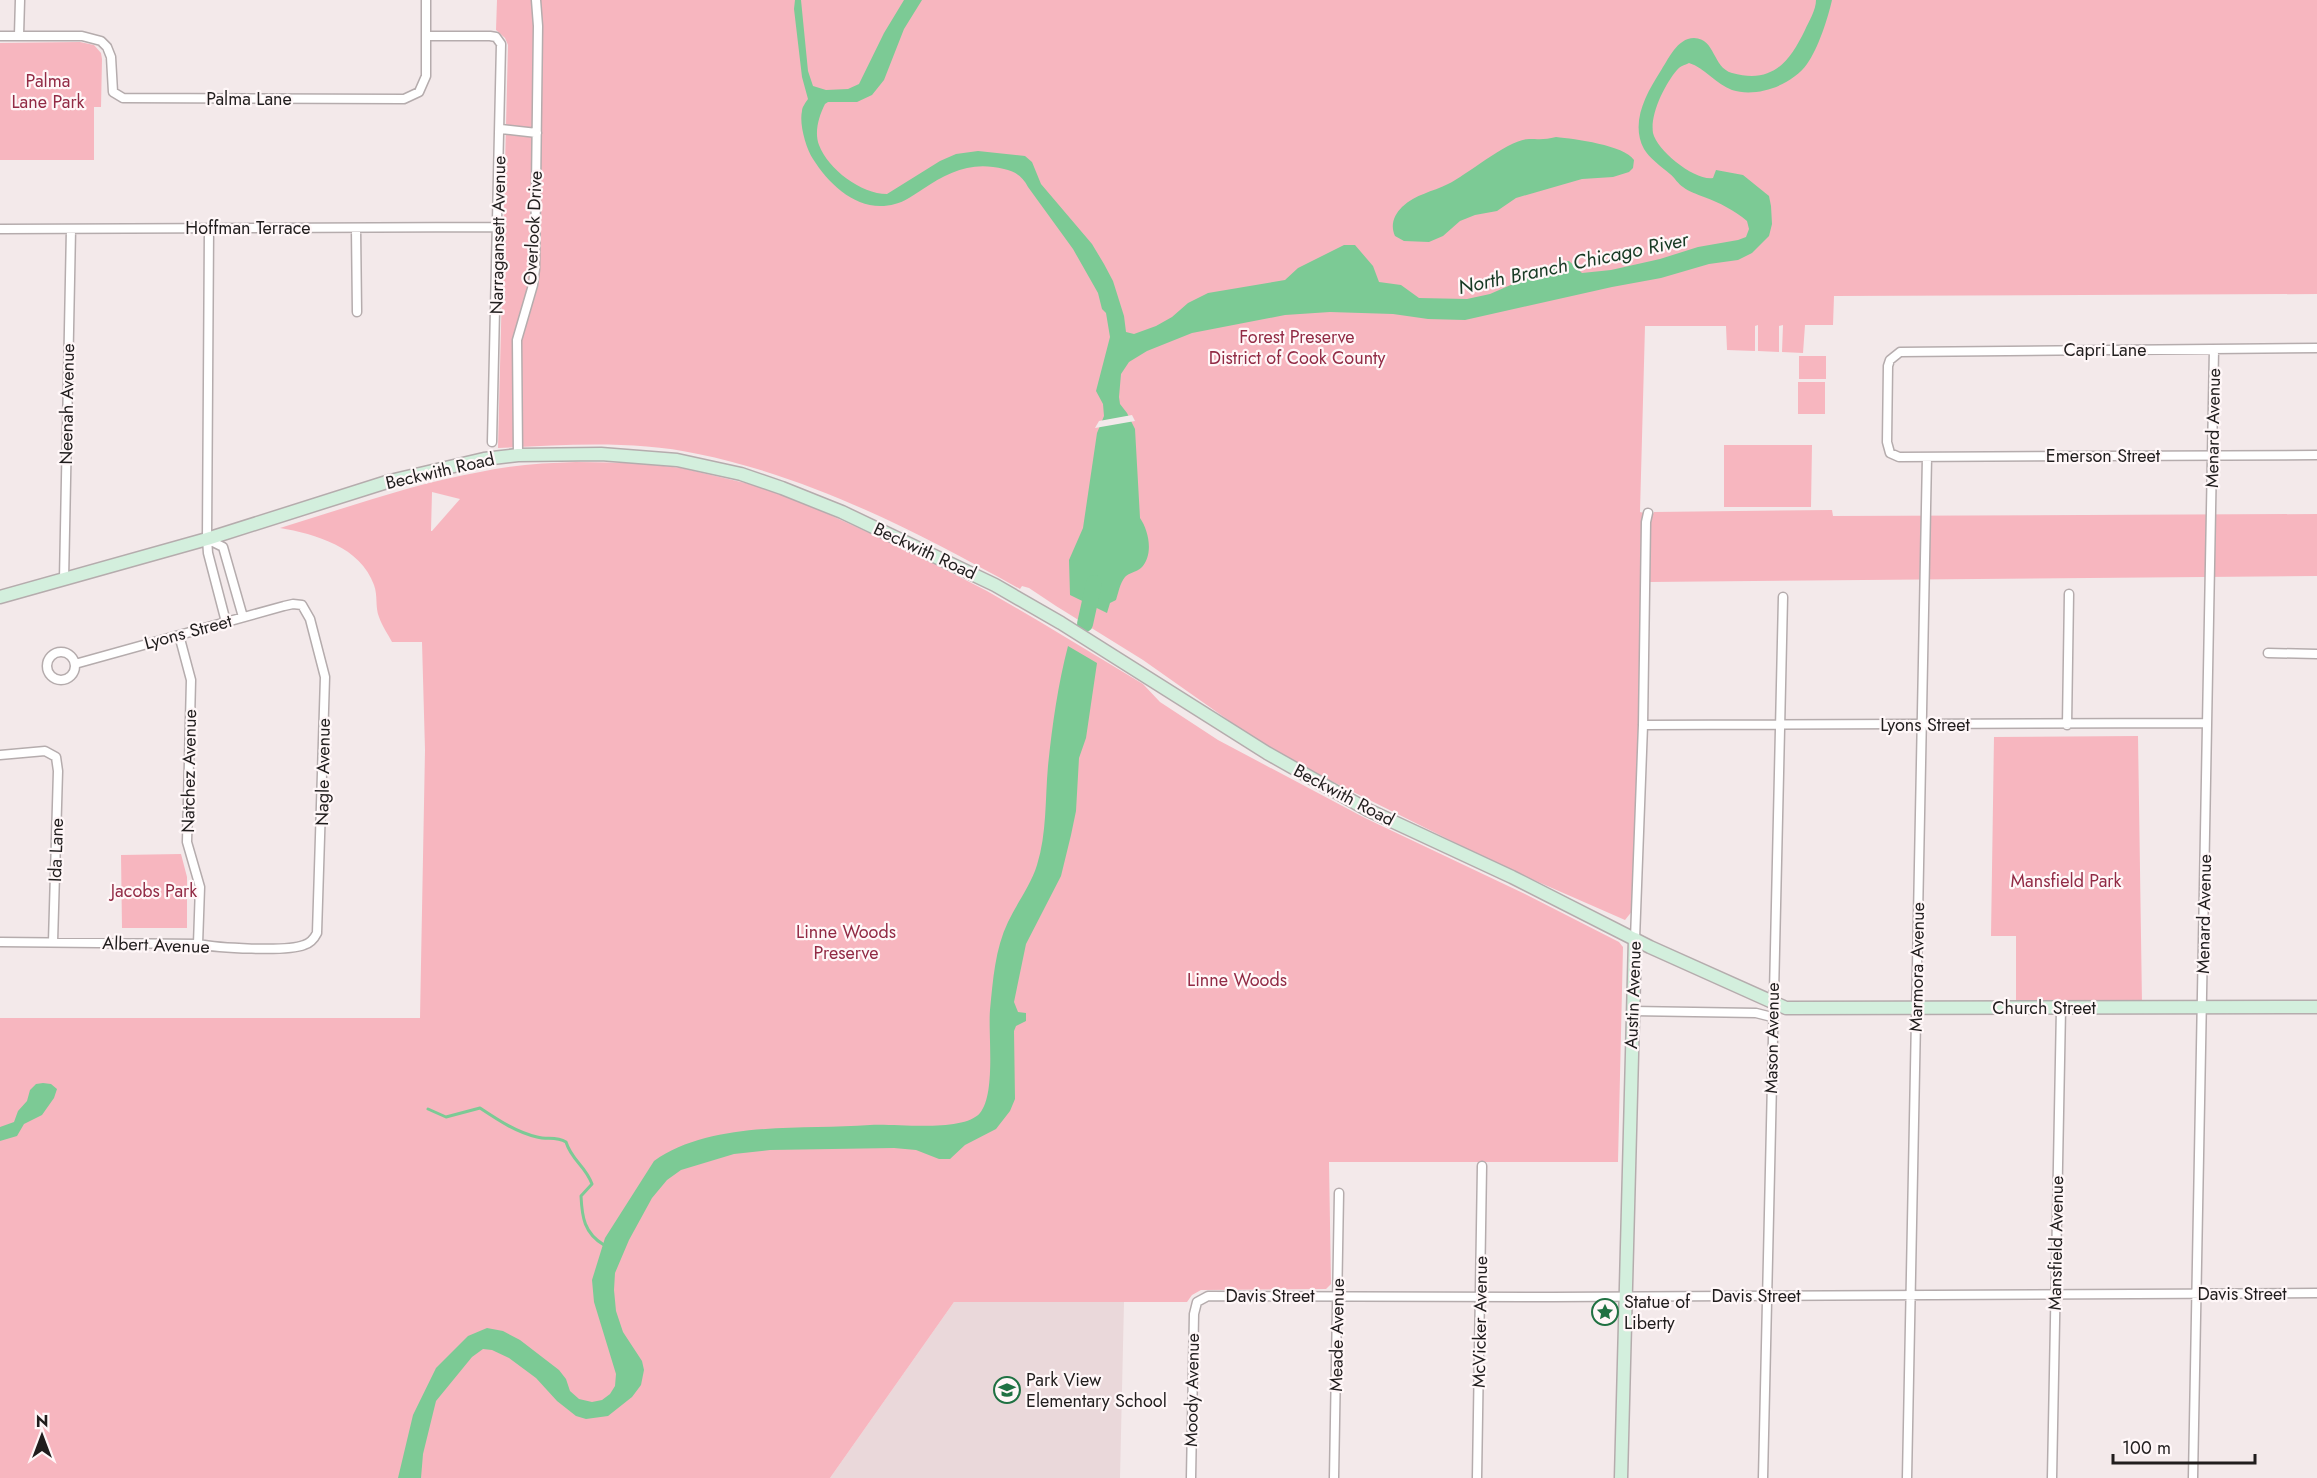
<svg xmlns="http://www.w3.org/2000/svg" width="2317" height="1478" viewBox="0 0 2317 1478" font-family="Jost,sans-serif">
  <rect width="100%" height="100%" fill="#f3e9ea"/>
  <path fill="#ead8da" d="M 954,1302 L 1124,1302 L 1120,1478 L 830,1478 Z"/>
  <path fill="#f7b6bf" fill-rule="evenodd" d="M 497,0 L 2317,0 L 2317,294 L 1834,296 L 1833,325 L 1805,325 L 1803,353 L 1782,352 L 1783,325 L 1779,326 L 1779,352 L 1758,351 L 1758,325 L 1755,326 L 1755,351 L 1727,350 L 1726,326 L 1645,326 L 1640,512 L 1644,513 L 1633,910 L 1625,920 L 1504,867 L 1289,760 L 1248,734 L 1143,660 L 1056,606 L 1029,588 L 1022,586 L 1020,589 C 919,533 812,477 698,454 C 632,440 564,445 498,448 L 508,45 L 505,38 L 496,30 Z
    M 80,42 L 94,45 L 101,53 L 102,59 L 101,107 L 94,107 L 94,160 L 0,160 L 0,43 Z
    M 1799,356 L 1826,356 L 1826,379 L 1799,379 Z
    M 1798,382 L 1825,382 L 1825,414 L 1798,414 Z
    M 1724,445 L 1812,445 L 1811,507 L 1724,507 Z
    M 576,462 L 638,463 L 681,468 L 754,485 L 806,504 L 911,552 L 987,591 L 1042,623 L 1143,684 L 1160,702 L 1218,740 L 1365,818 L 1525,894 L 1619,942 L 1623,947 L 1618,1162 L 1329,1162 L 1331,1284 L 1326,1289 L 1201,1290 L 1192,1295 L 1187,1302 L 954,1302 L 830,1478 L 0,1478 L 0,1018 L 420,1018 L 425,750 L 422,642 L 392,642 C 388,634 382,626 379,617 C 375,607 378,596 374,585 C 361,547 315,534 280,528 C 346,508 412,484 480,472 C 512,465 544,463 576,462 ZM 432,492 L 460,499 L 432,531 L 431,531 Z
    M 1832,510 L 1833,516 L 2317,514 L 2317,576 L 1649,582 L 1651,519 L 1654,512 Z
    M 2138,736 L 2142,1003 L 2016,1003 L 2016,936 L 1991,936 L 1994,737 Z
    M 181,854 L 187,877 L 187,928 L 122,928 L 121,855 Z"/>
  <path fill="#7cca95" d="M 795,0 L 801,0 L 808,71 L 813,86 L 826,90 L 848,89 L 859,84 L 884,33 L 904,0 L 922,0 L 904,29 L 884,80 L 872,95 L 857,102 L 828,102 L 825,104 C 819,116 814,132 819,145 C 828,169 861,194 887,194 L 940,161 L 956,154 L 978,151 L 1025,156 L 1032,162 L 1041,184 L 1092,244 L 1104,264 L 1113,281 L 1124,316 L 1126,332 L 1134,334 L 1156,326 L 1172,317 L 1188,303 L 1208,293 L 1285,280 L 1298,268 L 1344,245 L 1355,245 L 1373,266 L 1379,282 L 1401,285 L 1419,298 L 1467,299 L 1490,294 L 1565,261 L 1569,261 L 1582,273 L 1611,270 L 1660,259 L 1698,247 L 1738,240 L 1746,237 L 1749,229 L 1747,221 C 1734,210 1720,203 1704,197 C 1697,194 1689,192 1683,187 C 1678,184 1675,178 1670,174 C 1662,167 1649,158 1644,149 C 1630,123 1646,94 1660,72 C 1668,60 1677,38 1694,38 C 1716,39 1712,67 1732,73 C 1772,84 1789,63 1805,30 C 1809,21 1816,10 1816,0 L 1832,0 C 1828,18 1818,49 1807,64 C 1792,85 1757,98 1732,90 C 1716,84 1705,68 1689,63 C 1685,65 1680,66 1677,70 C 1665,84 1650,114 1653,133 C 1657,151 1695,181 1713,178 L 1716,170 L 1743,175 L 1769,196 L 1771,206 L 1772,224 L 1769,236 L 1752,253 L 1738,260 L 1709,264 L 1661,278 L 1612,287 L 1465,320 L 1428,319 L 1393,314 L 1330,312 L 1285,315 L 1192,333 L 1147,351 L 1129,362 L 1121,374 L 1119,397 L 1120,404 L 1127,413 L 1135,429 L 1140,518 C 1149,531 1154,555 1141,568 C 1137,572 1128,573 1125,577 C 1120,583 1118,594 1116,600 L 1110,603 L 1107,613 L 1070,595 L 1069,560 L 1083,528 L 1097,433 L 1104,416 L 1103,404 L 1096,391 L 1110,337 L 1106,313 L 1102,309 L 1098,293 L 1073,249 L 1028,187 C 1023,177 1015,171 1004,169 C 971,161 949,172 923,189 C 914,195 904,202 895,204 C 860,214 830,186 813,159 C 806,148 799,124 802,111 C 802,107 806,102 808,99 L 802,77 L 794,9 Z
    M 1556,137 C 1575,139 1624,145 1634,160 L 1633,168 L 1629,172 L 1613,177 L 1582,179 L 1516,198 L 1497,211 L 1475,215 L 1460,221 L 1443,236 L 1429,242 L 1404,241 L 1395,236 C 1390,225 1394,215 1402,207 C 1416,194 1432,192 1448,184 C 1467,175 1509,139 1529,139 C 1539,139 1545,140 1556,137 Z
    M 1068,646 L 1097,663 L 1086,738 L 1079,758 L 1076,811 L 1071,835 L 1061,876 L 1026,944 L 1014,1002 L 1018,1012 L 1026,1013 L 1026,1021 L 1016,1026 L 1014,1031 L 1015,1099 L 1010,1111 L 996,1129 L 965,1145 L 950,1159 L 939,1159 L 916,1150 L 894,1148 L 770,1150 L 734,1154 L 681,1170 L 667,1180 L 652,1198 L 629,1240 L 615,1273 L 614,1290 L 616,1311 L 623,1332 L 642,1361 L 644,1370 L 641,1385 L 632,1397 L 608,1416 L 586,1419 L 576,1416 L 557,1401 L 536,1378 L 509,1358 L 492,1350 L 483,1349 L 472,1357 L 436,1401 L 423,1454 L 421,1478 L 398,1478 L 413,1415 L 436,1368 L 468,1336 L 487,1328 L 503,1331 L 520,1340 L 559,1370 L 566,1379 L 570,1391 L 579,1399 L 592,1402 L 602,1400 L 610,1394 L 615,1386 L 616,1374 L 594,1302 L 592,1280 L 605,1238 L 654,1161 C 712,1120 802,1130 870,1125 C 895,1123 963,1133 980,1113 C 996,1094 988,1034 990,1010 C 993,980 995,949 1008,922 C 1017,903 1031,885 1037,865 C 1047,833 1045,799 1048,766 C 1052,727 1058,684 1068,646 Z
    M 43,1083 L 51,1084 L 57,1089 L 54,1098 L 42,1115 L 24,1124 L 17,1136 L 0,1141 L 0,1127 L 14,1122 L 18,1111 L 27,1101 L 30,1090 L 36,1084 Z"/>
  <path fill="#f3e9ea" d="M 1132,415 L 1135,421 L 1095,428 L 1099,421 Z"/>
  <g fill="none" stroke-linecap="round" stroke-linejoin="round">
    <path stroke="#7cca95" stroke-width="3" d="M 428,1109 L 446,1117 L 480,1108 C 498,1120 516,1132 537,1137 C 547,1140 556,1136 566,1142 C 572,1161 585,1165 592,1184 L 581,1196 C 582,1217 584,1233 604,1245"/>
    <path stroke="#7cca95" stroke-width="16" d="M 1085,624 L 1094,583"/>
    <defs>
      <path id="street" d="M 19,35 L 20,0
        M 0,36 L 82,36 L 101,41 L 107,47 L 111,57 L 113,92 L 123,98 L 404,99 L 419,92 L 426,76 L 426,0
        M 427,36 L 490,36 L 496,37 L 501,44 L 492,442
        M 501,129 L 537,133
        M 209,228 L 207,539 L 208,553 L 226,622
        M 356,228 L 357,312
        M 0,229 L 496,227
        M 2317,348 L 1900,352 L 1890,360 L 1888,366 L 1887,442 L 1890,453 L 1899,457 L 2317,455
        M 518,455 L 517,340 L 533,285 L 535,269 L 538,26 L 536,0
        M 207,539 L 223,547 L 243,617
        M 64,580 L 71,229
        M 179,635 L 191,680 L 187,842 L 200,887 L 198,944
        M47 666a14 14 0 1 1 28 0a14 14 0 1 1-28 0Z
        M 2268,653 L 2317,654
        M 1643,725 L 2207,723
        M 2067,725 L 2069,594
        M 0,755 L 45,751 L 56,757 L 58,771 L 53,942
        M 1635,939 L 1643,725 L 1646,522 L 1648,513
        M 0,942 L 198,944 C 217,948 287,952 304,945 C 311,943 314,939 317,933 L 325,677 L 310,619 L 302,605 L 293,604 L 284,606 L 75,664
        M 1632,1011 L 1756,1013 L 1772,1017
        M 1191,1478 L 1194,1314 L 1197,1302 L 1208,1296 L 1553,1297 L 2317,1293
        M 1334,1478 L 1339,1193
        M 1477,1478 L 1482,1166
        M 1763,1478 L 1783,597
        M 1907,1478 L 1927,457
        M 2052,1478 L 2061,1008
        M 2193,1478 L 2214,349"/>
      <path id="secondary" d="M 0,597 L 207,539 L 390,481 L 484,459 L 518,455 L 601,454 L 677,460 L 741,474 L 782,488 L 842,512 L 995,585 L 1061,623 L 1267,753 L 1368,810 L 1512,877 L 1650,947 L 1786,1008 L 2317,1007
        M 1621,1478 L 1635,939"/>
    </defs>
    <use href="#street" stroke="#b5acad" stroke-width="11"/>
    <use href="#secondary" stroke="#b5acad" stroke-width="15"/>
    <use href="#street" stroke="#fff" stroke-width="8"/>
    <use href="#secondary" stroke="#d3efdd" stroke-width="12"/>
  </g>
  <defs>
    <symbol id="sight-ring" viewBox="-11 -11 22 22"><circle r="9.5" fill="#fff7f8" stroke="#1f7142" stroke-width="1.5"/><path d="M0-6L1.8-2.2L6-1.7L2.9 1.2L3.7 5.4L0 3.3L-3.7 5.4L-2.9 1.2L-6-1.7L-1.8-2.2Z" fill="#1f7142"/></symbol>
    <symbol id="school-ring" viewBox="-11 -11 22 22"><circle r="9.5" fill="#fff7f8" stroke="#1f7142" stroke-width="1.5"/><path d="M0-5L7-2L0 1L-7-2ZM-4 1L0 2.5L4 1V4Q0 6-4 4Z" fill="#1f7142"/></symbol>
  </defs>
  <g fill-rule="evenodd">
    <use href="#sight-ring" x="1590" y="1297" width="30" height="30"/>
    <use href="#school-ring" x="992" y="1375" width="30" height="30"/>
  </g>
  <g text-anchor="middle" stroke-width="4.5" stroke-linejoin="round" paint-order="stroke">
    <g font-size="18" fill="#922b45" stroke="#fff7f8">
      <text x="48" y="87">Palma<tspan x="48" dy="21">Lane Park</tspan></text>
      <text x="1297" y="343">Forest Preserve<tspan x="1297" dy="21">District of Cook County</tspan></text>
      <text x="2066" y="887">Mansfield Park</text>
      <text x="154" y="897">Jacobs Park</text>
      <text x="846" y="938">Linne Woods<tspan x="846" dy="21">Preserve</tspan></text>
      <text x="1237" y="986">Linne Woods</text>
    </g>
    <g font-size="18" fill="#201d1d" stroke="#fff7f8">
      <text x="249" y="105">Palma Lane</text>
      <text x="248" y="234">Hoffman Terrace</text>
      <text transform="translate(533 228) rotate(-87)" y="6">Overlook Drive</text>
      <text transform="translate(498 235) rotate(-89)" y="6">Narragansett Avenue</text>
      <text x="2105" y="356">Capri Lane</text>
      <text transform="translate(67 404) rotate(-89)" y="6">Neenah Avenue</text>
      <text transform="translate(2213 428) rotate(-89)" y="6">Menard Avenue</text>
      <text x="2103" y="462">Emerson Street</text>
      <text transform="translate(440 471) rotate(-13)" y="6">Beckwith Road</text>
      <text transform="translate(925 551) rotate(25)" y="6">Beckwith Road</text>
      <text transform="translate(188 632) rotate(-15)" y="6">Lyons Street</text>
      <text x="1925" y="731">Lyons Street</text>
      <text transform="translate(189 771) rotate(-89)" y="6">Natchez Avenue</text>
      <text transform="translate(323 772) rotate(-89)" y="6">Nagle Avenue</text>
      <text transform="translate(1344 795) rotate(28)" y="6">Beckwith Road</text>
      <text transform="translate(56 850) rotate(-88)" y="6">Ida Lane</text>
      <text transform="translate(2204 914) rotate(-89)" y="6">Menard Avenue</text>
      <text transform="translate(156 945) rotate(2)" y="6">Albert Avenue</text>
      <text transform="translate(1917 967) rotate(-89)" y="6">Marmora Avenue</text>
      <text transform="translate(1633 995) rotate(-88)" y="6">Austin Avenue</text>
      <text x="2044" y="1014">Church Street</text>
      <text transform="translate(1772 1038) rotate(-89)" y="6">Mason Avenue</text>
      <text transform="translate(2056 1243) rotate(-89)" y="6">Mansfield Avenue</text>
      <text x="2242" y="1300">Davis Street</text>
      <text x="1270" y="1302">Davis Street</text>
      <text x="1756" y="1302">Davis Street</text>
      <text transform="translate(1480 1322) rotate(-89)" y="6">McVicker Avenue</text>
      <text transform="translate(1337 1335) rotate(-89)" y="6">Meade Avenue</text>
      <text transform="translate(1192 1390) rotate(-89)" y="6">Moody Avenue</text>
    </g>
    <g font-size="18" fill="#201d1d" stroke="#fff7f8" text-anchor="start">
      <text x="1624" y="1308">Statue of<tspan x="1624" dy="21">Liberty</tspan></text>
      <text x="1026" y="1386">Park View<tspan x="1026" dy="21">Elementary School</tspan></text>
    </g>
    <g font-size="20" font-style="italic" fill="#173923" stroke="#fff7f8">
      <text transform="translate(1573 263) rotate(-12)" y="7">North Branch Chicago River</text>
    </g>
  </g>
  <g transform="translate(42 1436)" stroke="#fff7f8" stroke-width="4.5" paint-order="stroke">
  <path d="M0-4.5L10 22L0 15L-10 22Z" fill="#201d1d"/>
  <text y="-9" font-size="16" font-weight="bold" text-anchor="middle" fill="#201d1d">N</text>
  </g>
  <path d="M2113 1454v9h142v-9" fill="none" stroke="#201d1d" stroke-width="3"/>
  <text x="2122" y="1454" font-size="18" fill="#201d1d" stroke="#fff7f8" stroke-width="4.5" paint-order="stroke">100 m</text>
</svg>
